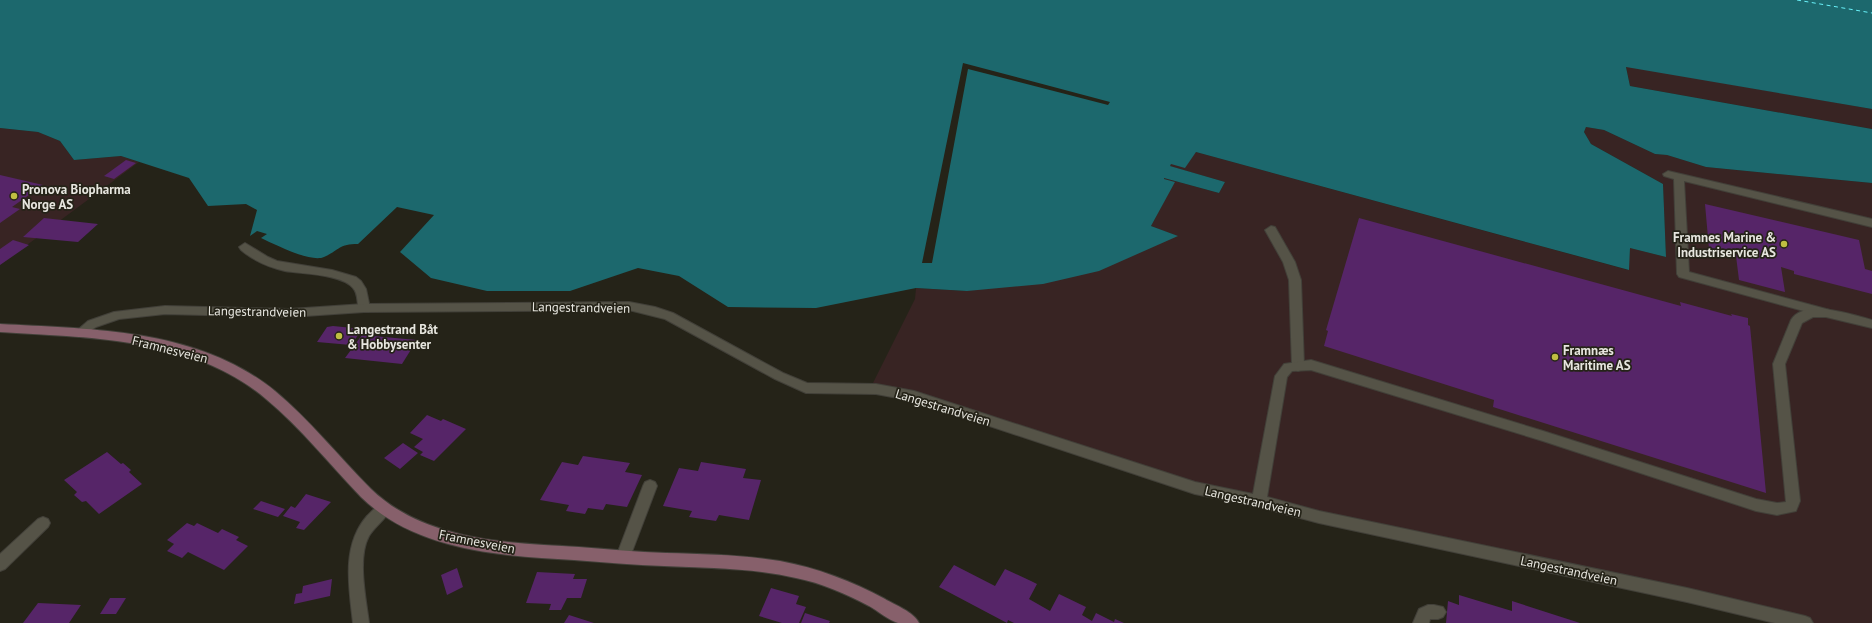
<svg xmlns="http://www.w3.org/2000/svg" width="1872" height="623" viewBox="0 0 1872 623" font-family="'PT Sans',sans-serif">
  <rect width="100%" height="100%" fill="#252318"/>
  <path fill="#382423" d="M 1626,66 L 1872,109 L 1872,129 L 1630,86 Z
    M 1586,127 L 1604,130 L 1655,154 L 1667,155 L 1706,167 L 1872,183 L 1872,623 L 1805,623 L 1195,488 L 951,407 L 870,389 L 915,299 L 916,288 L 967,291 L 1177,236 L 1151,226 L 1174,182 L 1163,179 L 1164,178 L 1219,193 L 1225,182 L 1169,166 L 1171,164 L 1196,152 L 1628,270 L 1630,248 L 1666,257 L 1663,184 L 1591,144 L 1584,132 Z
    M 0,128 L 38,132 L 60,141 L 74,160 L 121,156 L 139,162 L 0,265 Z"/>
  <path fill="#1c686d" d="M 0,0 L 1872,0 L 1872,109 L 1626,67 L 1630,86 L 1872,129 L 1872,183 L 1706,167 L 1667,155 L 1655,154 L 1604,130 L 1586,127 L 1584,132 L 1591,144 L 1663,184 L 1666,257 L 1630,248 L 1629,270 L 1196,152 L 1185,168 L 1171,164 L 1170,166 L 1225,182 L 1219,193 L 1164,178 L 1164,179 L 1175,182 L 1151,226 L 1178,236 L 1099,271 L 1043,284 L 967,291 L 916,288 L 816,308 L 728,307 L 679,276 L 638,268 L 570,291 L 487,291 L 431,278 L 400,252 L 434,215 L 397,207 L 358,244 C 338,244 340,250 324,257 C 311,263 274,244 261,238 L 267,234 L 257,231 L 250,236 L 257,210 L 246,204 L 208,206 L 189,178 L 121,156 L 74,160 L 60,141 L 38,132 L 0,128 Z"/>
  <path fill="#252318" d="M 963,63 L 1110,102 L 1108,105 L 968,69 L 932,263 L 922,263 Z"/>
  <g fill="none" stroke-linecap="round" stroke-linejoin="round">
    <path stroke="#69f3fb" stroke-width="1" stroke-dasharray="4 3.5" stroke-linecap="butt" d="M 1797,0 L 1872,13"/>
  </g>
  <path fill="#562568" d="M 126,160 L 136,163 L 114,179 L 104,176 Z
    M 0,175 L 43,185 L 12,207 L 20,209 L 0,223 Z
    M 1705,204 L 1859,240 L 1865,269 L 1872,271 L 1872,294 L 1794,274 L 1794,271 L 1781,267 L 1785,292 L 1739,280 L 1736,256 L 1709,249 Z
    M 44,218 L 98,224 L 78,242 L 23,237 Z
    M 1359,218 L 1681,306 L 1680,302 L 1732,316 L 1731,314 L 1748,318 L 1748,325 L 1750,326 L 1766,493 L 1493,407 L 1494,400 L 1324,346 L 1328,331 L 1326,330 Z
    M 13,240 L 29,245 L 0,265 L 0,249 Z
    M 333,326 L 353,328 L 352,330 L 361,331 L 351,345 L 317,342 L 327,327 Z
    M 362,335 L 417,340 L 402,364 L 345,358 Z
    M 427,415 L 441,421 L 443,419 L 466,429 L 434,461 L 420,455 L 423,452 L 414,447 L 423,439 L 410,433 Z
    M 403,443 L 418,453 L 400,469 L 384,458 Z
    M 107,452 L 121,464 L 123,463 L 131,470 L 129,472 L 142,484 L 99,514 L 86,501 L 82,502 L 74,495 L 77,492 L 64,480 Z
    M 583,456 L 630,463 L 625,472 L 642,475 L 627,507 L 606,504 L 603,510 L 588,508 L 585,514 L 566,511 L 569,505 L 540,500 L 562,462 L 578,465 Z
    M 701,462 L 746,469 L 743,478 L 761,480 L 749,520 L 719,515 L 716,521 L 689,517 L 692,511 L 663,506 L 679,468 L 698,471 Z
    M 306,494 L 331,502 L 304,530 L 296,528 L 300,522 L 283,516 L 291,506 L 295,508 Z
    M 261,501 L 285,509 L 278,517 L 253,509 Z
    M 187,523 L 194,526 L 197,523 L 218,533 L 222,529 L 239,537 L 236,540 L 248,546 L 224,570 L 188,552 L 182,558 L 167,551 L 174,544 L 167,540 Z
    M 954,565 L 995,586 L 1005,569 L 1031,581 L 1037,584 L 1029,599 L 1050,611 L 1059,594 L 1086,607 L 1082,615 L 1092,621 L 1096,613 L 1114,622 L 1115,619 L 1124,623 L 1014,623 L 1008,620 L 1007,623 L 939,587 Z
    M 457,568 L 463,587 L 447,595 L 441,575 Z
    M 537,572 L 575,574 L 573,579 L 587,579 L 581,598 L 567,598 L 561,610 L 549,610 L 551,604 L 526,603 Z
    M 332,579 L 330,596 L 294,604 L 296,594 L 302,593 L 303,586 Z
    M 771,588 L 799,596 L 796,604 L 806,607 L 799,623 L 782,623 L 759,616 Z
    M 1459,595 L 1512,611 L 1512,601 L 1580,623 L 1446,623 L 1448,601 L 1459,605 Z
    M 110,598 L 126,598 L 116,614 L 100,614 Z
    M 38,603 L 81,605 L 69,623 L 23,623 Z
    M 805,613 L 830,621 L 829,623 L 801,623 Z
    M 569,615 L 594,623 L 564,623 Z"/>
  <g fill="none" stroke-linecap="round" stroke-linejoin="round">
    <defs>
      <path id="lane" d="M 1668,171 L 1872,219 L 1872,227 L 1684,181 L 1689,272 L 1830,310 L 1832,313 L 1830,316 L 1826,317 L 1679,277 L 1677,274 L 1674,179 L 1664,176 L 1663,174 Z
        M 1271,226 L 1275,227 L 1295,262 L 1301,280 L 1304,366 L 1302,369 L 1298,371 L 1294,369 L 1292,366 L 1289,280 L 1283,262 L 1265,230 Z
        M 245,243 L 268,257 L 277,261 L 332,270 L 356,277 L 361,281 L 366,289 L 370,308 L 368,311 L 360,311 C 356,304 359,294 353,288 C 342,274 302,274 285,271 C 268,267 254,261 241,250 L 239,247 Z
        M 650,480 L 655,482 L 657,486 L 630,557 L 628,562 L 623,563 L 618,562 L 616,557 L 643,486 L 645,482 Z
        M 43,517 L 48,519 L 50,523 L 48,527 L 5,569 L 0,571 L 0,554 L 38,519 Z
        M 1434,605 L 1443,607 L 1446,612 L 1443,617 L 1438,619 L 1430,619 L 1429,623 L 1413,623 L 1419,609 L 1428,605 Z"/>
      <path id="street" d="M 629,302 L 655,307 L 673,313 L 783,373 L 807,383 L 876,384 L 914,391 L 1195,482 L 1253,494 L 1275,376 L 1284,364 L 1311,360 L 1543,431 L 1756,499 L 1777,503 L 1786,502 L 1773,364 L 1791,320 C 1804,298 1853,315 1872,320 L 1872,328 L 1826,317 L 1813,317 L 1802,323 L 1785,364 L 1800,501 L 1796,511 L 1777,515 L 1756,511 L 1543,441 L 1311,370 L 1292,371 L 1287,377 L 1267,497 L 1319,511 L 1687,588 L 1805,616 L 1810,618 L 1813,623 L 1775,623 L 1687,602 L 1319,523 L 1259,507 L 1195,494 L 914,401 L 876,394 L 806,393 L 775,379 L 665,319 L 629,310 L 364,312 L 290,317 L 165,314 L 119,319 L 96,327 L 80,337 L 76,336 L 74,333 L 88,321 L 114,312 L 165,306 L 290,309 L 364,304 Z
        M 384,503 L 389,505 L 391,509 C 386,519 375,526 369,536 C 357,558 366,599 369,623 L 353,623 C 349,587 341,546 367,516 C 372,511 377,505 384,503 Z"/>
      <path id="secondary" d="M 0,324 C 94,329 199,329 275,391 C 310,420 339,457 371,489 C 425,541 508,543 579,547 C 608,549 637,552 666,553 C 704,554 743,555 780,561 C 817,568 852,581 885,599 C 895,605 914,612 919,623 C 912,623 904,623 898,623 C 888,620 878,611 869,606 C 846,594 822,583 796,578 C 753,568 708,568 664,566 C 634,565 604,562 574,560 C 502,556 416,551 361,497 C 330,465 301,428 266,399 C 193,337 91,338 0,332 Z"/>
    </defs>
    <use href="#lane" stroke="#424039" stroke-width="2"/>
    <use href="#street" stroke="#424039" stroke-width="2"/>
    <use href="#secondary" stroke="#424039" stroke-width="2"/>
    <use href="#lane" fill="#555347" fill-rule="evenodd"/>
    <use href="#street" fill="#555347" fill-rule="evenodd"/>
    <use href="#secondary" fill="#87606b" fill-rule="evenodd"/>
  </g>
  <g fill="#bfbe42" stroke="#252318" stroke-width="1.5">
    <circle cx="14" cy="196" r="4"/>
    <circle cx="1784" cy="244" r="4"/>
    <circle cx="339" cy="336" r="4"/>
    <circle cx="1555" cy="357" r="4"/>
  </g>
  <g text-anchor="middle" stroke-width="3.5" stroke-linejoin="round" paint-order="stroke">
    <g font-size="13" font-weight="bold" fill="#e7e6df" stroke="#252318" text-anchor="start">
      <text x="22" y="194">Pronova Biopharma<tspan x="22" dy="15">Norge AS</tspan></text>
      <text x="1776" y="242" text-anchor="end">Framnes Marine &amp;<tspan x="1776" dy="15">Industriservice AS</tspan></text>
      <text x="347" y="334">Langestrand Båt<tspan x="347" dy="15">&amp; Hobbysenter</tspan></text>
      <text x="1563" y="355">Framnæs<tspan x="1563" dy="15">Maritime AS</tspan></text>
    </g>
    <g font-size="13" fill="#e7e6df" stroke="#252318">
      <text transform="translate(581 307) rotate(1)" y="5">Langestrandveien</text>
      <text transform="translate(257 311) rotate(1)" y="5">Langestrandveien</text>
      <text transform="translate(170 349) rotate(14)" y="5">Framnesveien</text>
      <text transform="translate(943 407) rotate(17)" y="5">Langestrandveien</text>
      <text transform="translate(1253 501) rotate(13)" y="5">Langestrandveien</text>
      <text transform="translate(477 541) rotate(11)" y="5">Framnesveien</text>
      <text transform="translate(1569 570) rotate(12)" y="5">Langestrandveien</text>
    </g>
  </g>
</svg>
